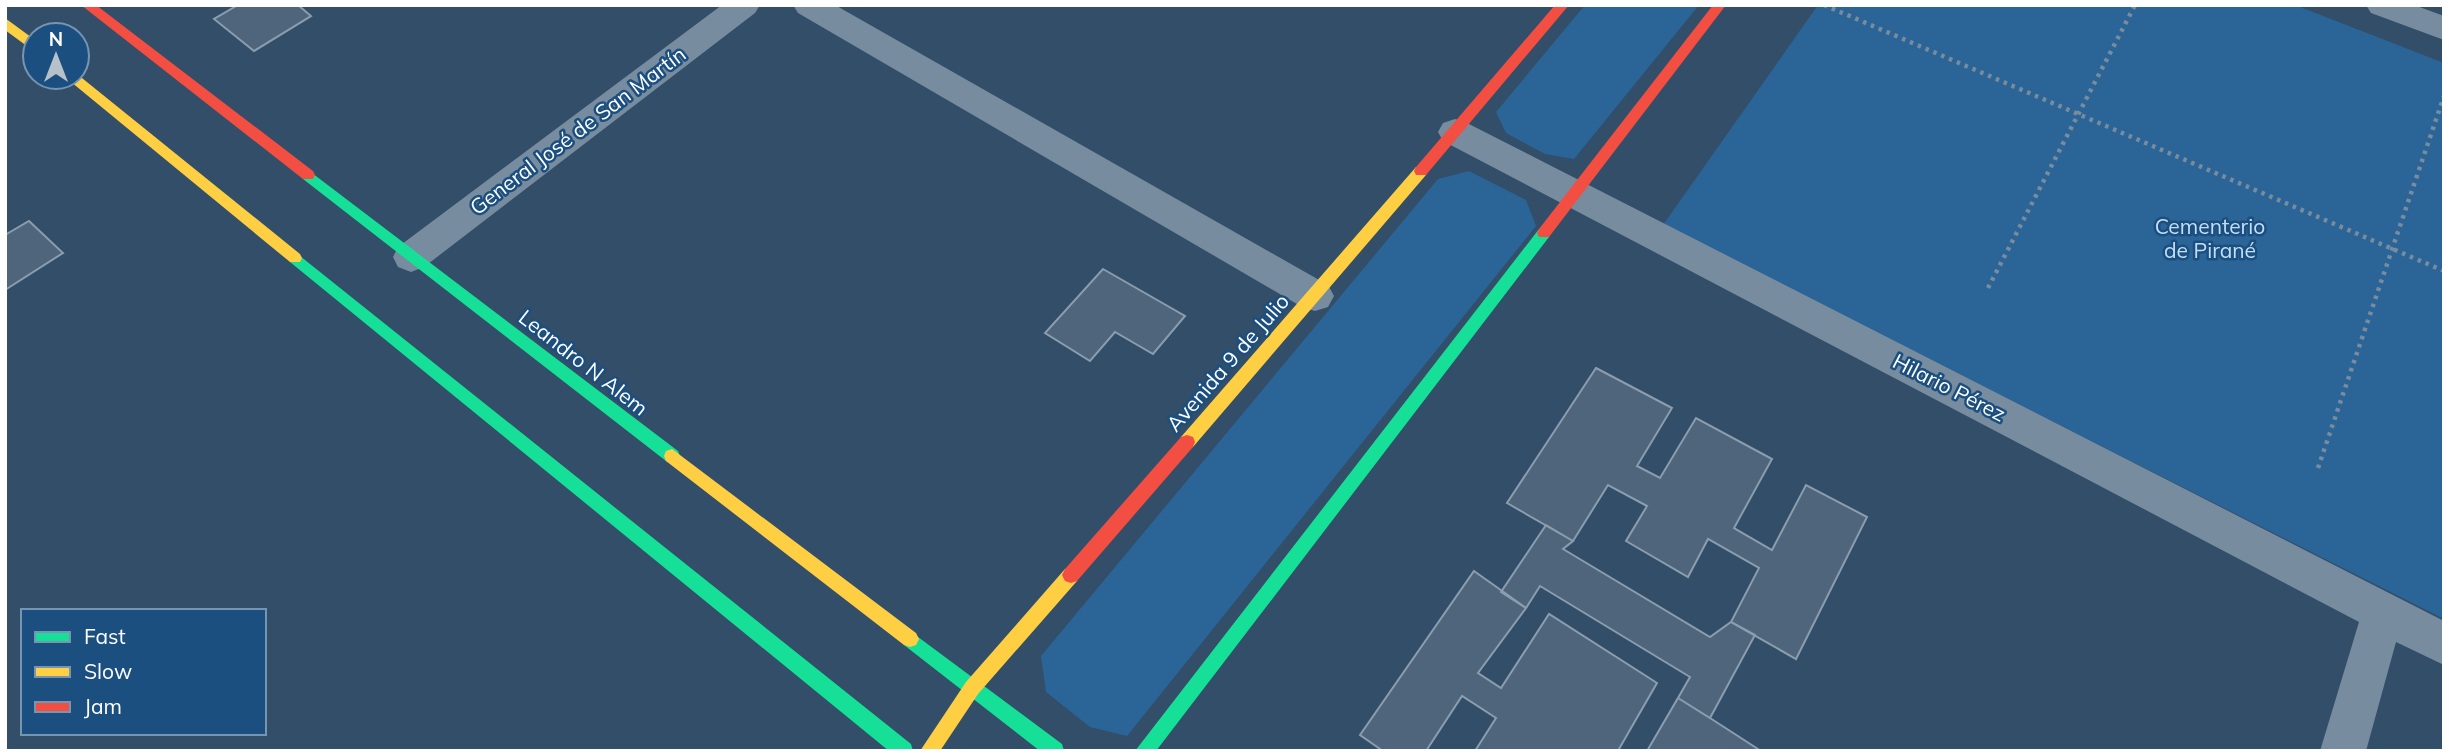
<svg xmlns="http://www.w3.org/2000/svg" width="2449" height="756" viewBox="0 0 2449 756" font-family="Mulish,sans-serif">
  <rect width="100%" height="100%" fill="#324e69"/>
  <path fill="#2b6496" d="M 1585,5 L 1699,5 L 1574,159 L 1545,154 L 1506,133 L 1496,112 Z
    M 1818,5 L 2295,5 L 2444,63 L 2444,619 L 1663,225 Z
    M 1469,171 L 1526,200 L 1536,226 L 1127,736 L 1090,727 L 1046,692 L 1041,656 L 1438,179 Z"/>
  <path fill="#4e657b" stroke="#8b9dae" stroke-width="2" d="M 238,5 L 298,5 L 311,16 L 254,51 L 214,19 Z
    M 29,221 L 63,253 L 5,290 L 5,235 Z
    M 1103,269 L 1185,316 L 1153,354 L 1115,332 L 1090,361 L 1045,333 Z
    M 1596,368 L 1672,408 L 1637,466 L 1660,478 L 1696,418 L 1772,459 L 1734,528 L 1772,550 L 1806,485 L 1867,517 L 1796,659 L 1731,622 L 1759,568 L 1708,539 L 1688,577 L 1626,541 L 1647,506 L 1608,485 L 1573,541 L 1507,503 Z
    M 1546,525 L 1573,541 L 1563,549 L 1710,637 L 1731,622 L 1755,635 L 1710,718 L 1678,698 L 1690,677 L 1540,586 L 1526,608 L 1501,592 Z
    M 1474,571 L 1526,608 L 1478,673 L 1501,688 L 1549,614 L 1657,683 L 1619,749 L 1622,751 L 1475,751 L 1496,718 L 1462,696 L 1426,751 L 1383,751 L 1360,735 Z
    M 1678,698 L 1710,718 L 1761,751 L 1647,751 Z"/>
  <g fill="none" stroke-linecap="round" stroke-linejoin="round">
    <path stroke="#788c9f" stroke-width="4.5" stroke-dasharray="3.5 5" stroke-linecap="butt" d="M 1824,5 L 2444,271
      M 1988,288 L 2135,5
      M 2318,468 L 2444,96"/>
    <path fill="#788c9f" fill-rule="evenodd" d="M 722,5 L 760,5 L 755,13 L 424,267 L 411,272 L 398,267 L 393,257 L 398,247 Z
      M 793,5 L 835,5 L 1328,285 L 1334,296 L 1328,307 L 1315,311 L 1302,307 L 798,13 Z
      M 2366,5 L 2414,5 L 2444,16 L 2444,40 L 2371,13 Z
      M 1455,119 L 1467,123 L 2444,621 L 2444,665 L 2396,642 L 2366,751 L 2320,751 L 2359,622 L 1443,141 L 1438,132 L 1443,123 Z"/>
    <path fill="#16e098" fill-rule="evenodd" d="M 308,170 L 678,451 L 680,456 L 678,461 L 672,463 L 666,461 L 303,179 L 301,175 L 303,171 Z
      M 1544,227 L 1549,229 L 1551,233 L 1549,237 L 1156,751 L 1135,751 L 1539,229 Z
      M 295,252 L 911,744 L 913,751 L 889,751 L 290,262 L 288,258 Z
      M 910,631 L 1062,744 L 1064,751 L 1040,751 L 904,645 L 901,639 L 904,633 Z"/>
    <path fill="#ffcf43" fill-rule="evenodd" d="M 5,18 L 35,40 L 35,52 L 5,30 Z
      M 77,74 L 300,254 L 302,258 L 300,262 L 290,262 L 65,77 L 77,77 Z
      M 1421,166 L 1428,171 L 1426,175 L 1193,447 L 1187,449 L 1181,447 L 1179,442 L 1181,437 L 1416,167 Z
      M 672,449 L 916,633 L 919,639 L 916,645 L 910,647 L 904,645 L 666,461 L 664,456 L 666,451 Z
      M 1071,567 L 1077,569 L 1080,575 L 1077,581 L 978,694 L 940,751 L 920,751 L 966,682 L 1065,569 Z"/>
    <path fill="#f24e42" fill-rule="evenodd" d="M 81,5 L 96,5 L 313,171 L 315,175 L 313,179 L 303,179 Z
      M 1555,5 L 1569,5 L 1426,175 L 1416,175 L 1414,171 L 1416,167 Z
      M 1713,5 L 1726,5 L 1549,237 L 1539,237 L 1537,233 L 1539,229 Z
      M 1187,435 L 1193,437 L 1195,442 L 1193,447 L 1077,581 L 1071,583 L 1065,581 L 1062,575 L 1065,569 L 1181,437 Z"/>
  </g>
  <g text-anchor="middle" stroke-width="5" stroke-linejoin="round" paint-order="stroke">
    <g font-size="21" fill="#fff" stroke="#1b4f80">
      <text transform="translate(578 131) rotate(-37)" y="7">General José de San Martín</text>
      <text transform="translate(583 363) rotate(38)" y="7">Leandro N Alem</text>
      <text transform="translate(1228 363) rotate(-49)" y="7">Avenida 9 de Julio</text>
      <text transform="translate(1949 388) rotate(27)" y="7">Hilario Pérez</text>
    </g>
    <g font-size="21" fill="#c3dff7" stroke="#1b4f80">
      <text x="2210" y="234">Cementerio<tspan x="2210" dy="24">de Pirané</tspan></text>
    </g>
  </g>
  <rect width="2449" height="756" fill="none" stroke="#ffffff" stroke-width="14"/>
  <rect x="21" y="609" width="245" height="126" fill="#1b4f80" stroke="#7695b3" stroke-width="2"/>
  <rect x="35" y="632" width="35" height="10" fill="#16e098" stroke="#7695b3" stroke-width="2"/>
  <text x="84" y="644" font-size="21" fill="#ffffff">Fast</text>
  <rect x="35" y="667" width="35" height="10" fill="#ffcf43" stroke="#7695b3" stroke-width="2"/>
  <text x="84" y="679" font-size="21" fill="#ffffff">Slow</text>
  <rect x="35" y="702" width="35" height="10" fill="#f24e42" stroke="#7695b3" stroke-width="2"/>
  <text x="84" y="714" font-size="21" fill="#ffffff">Jam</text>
  <g transform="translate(56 56)"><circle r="33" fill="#1b4f80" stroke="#7695b3" stroke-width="2"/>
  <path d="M0-5L12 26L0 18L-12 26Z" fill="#b7c1ca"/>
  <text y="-10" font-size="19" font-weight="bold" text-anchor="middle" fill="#ffffff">N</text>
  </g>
</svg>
